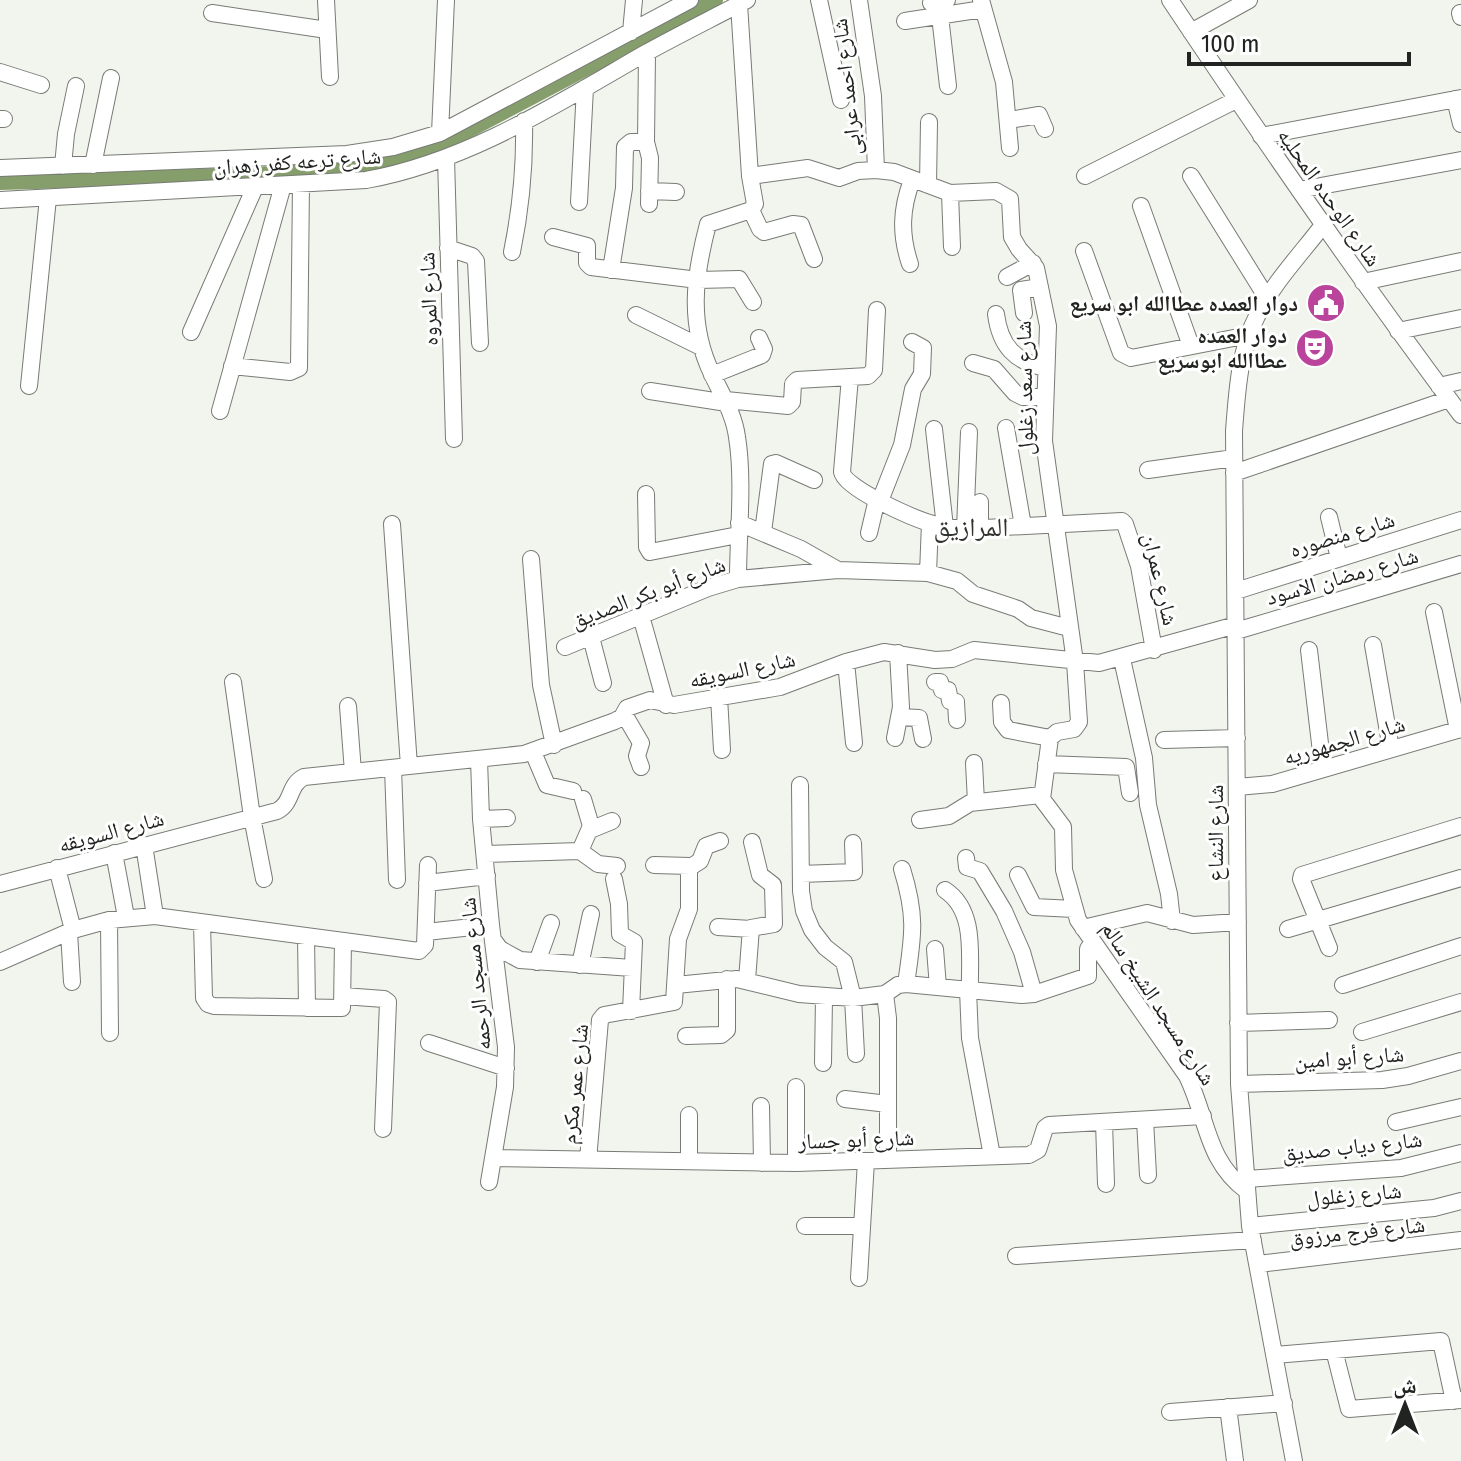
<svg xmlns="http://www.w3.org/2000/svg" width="1461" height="1461" viewBox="0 0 1461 1461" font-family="'Fira Sans Condensed','Noto Naskh Arabic',sans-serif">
  <rect width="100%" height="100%" fill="#f1f5ee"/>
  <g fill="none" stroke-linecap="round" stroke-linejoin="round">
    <path stroke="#859e6c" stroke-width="16" d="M 0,182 L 259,175 L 343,168 L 427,152 L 715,0"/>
    <defs>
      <path id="minor" d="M 326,0 L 330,77
        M 819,0 L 841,100
        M 859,0 L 873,96 L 876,170
        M 981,0 L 1004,82 L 1010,148
        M 1170,0 C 1264,141 1360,280 1461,415
        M 931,3 L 947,0
        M 212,13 L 327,30
        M 1460,13 L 1461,17
        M 940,16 L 948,86
        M 905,21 L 983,9
        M 631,32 L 634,0
        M 1191,32 L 1249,0
        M 647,53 L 646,142 L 650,158 L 649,204
        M 0,72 L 41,85
        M 1455,99 L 1461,124
        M 0,119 L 4,119
        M 1009,120 L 1039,115 L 1045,129
        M 440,133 L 446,0
        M 1261,136 L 1461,98
        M 446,158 L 454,439
        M 93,165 L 111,78
        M 63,166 L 66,134 L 76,86
        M 0,168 L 347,154 L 393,147 L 440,133 L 690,0
        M 750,176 L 808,168 L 839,178 L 858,171 L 876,170 L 894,172 L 950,193 L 996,191 L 1010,199 L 1012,237 L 1019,249 L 1036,268 L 1048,326 L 1044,441 L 1075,662 L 1079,722 L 1074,729 L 1057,732 L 1050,738 L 1042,799 L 1063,827 L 1064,870 L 1078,920 L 1187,1076 C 1208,1119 1206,1161 1247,1191
        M 1085,176 L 1236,100
        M 1191,176 L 1267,298
        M 928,185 L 929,122
        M 1299,190 L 1461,160
        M 649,191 L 676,192
        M 950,193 L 952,247
        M 0,200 L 366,180 C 467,162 557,104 644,54 C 678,35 713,18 747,0
        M 579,202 L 585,88
        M 1141,206 L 1191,346
        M 751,210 L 760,229 L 764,232 L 793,224 L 801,225 L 814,259
        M 553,237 L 587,246 L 587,263 L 591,267 L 698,280 L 739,279 L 753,302
        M 448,248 L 472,256 L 476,261 L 480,343
        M 1084,251 L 1121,353 L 1131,358 L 1249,335
        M 512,252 C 521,208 525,166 524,121
        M 910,264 C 900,234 901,209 912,180
        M 611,270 L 624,188 L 625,147 L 631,142 L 646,142
        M 1007,277 L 1033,263
        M 1363,282 L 1461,261
        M 1024,313 L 1021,290 L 1040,287
        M 996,314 C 1000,346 1015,362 1046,368
        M 636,315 L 701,347
        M 1398,331 L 1461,318
        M 191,332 L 255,187
        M 973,363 L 994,369 L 1015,393 L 1023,397 L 1044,397
        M 232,366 L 290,372 L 299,368 L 301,184
        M 712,375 L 762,355 L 764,349 L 759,338
        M 850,377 L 842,472 C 845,489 915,519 933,524 C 944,527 954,528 965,529 L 1122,521 L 1125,524 L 1139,566 L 1154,650
        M 29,386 L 48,198
        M 1439,386 L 1461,381
        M 650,391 L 727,403
        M 726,400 L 788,406 L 792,402 L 793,384 L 797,380 L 868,376 L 874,370 L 877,310
        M 220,411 L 283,185
        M 1006,428 L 1023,526
        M 934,429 L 945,527
        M 1148,470 L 1234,458
        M 1234,473 L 1449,399
        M 646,494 L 647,547 L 650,552 L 738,535
        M 880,501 L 902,445 L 913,389 L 922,374 L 923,348 L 912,342
        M 980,502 L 980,528
        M 1329,517 L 1339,558
        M 739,523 L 801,549 L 838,570
        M 392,524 L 409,766
        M 965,529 L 969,432
        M 763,532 L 772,464 L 776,463 L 814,480
        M 869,533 L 877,499
        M 531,559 L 541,685 L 554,745
        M 928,573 L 930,523
        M 738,579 C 738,535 744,480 737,437 C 734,414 722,395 712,374 C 688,324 694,277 708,224 L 751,210 L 755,204 L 750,176 L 739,4
        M 1236,591 L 1461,520
        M 1434,612 L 1458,730
        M 641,616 L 666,705
        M 1236,631 L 1461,564
        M 591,637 L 603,683
        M 1373,645 L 1391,749
        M 565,647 L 708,588 L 738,579 L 838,570 L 928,573 L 957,581 L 973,594 L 1018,609 L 1031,618 L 1069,628
        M 1309,650 L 1323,769
        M 1122,659 L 1144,758 L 1148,805 L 1169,894 L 1172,921
        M 846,662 L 854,743
        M 233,682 L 252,817 L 264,879
        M 935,682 L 940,682 L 942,690 L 948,690 L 950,701 L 956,702 L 957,720
        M 719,697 L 722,750
        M 1001,703 L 1002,722 L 1008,730 L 1050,738
        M 348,706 L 353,772
        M 624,714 L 641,743 L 637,756 L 641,767
        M 900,717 L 919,718 L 923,739
        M 895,738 L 901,707 L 898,653
        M 1164,740 L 1237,738
        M 533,752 L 547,785 L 573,791
        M 479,759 L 481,819 L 491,925 L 506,1047 L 505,1087 L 489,1182
        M 974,763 L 976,802
        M 1046,764 L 1126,767 L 1130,793
        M 393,768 L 397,880
        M 800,785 L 801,891 L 804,911 L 812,930 L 825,947 L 844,962 L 853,998 L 856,1054
        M 1237,787 L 1272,784 L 1461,729
        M 481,819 L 507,818
        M 920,820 L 949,816 L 970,803 L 1041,795
        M 590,830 L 612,821
        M 144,845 L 155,916
        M 580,851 L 591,826 L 583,799
        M 114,853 L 126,917
        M 485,854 L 580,851 L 598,864 L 617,866
        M 966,858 L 967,867 L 980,871 L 1004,911 L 1022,952 L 1034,994
        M 654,865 L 690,866
        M 57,868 L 73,930
        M 902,869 C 917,917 913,936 906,984
        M 801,874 L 854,872 L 853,843
        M 1018,875 L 1034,907 L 1074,909
        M 614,879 L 619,904 L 620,934 L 634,942 L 631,1011
        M 427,883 L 487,876
        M 0,884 L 277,811 C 293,803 288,785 304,777 L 524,754 L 615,721 L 622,717 L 627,708 L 650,700 L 674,705 L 780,687 L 846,662 L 884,652 L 935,660 L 952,659 L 974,650 L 1099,663 L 1236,625
        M 945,890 C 977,911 969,957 970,990
        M 109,920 L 110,1033
        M 202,923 L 204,998 L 208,1004 L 214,1006 L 342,1008 L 343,941
        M 718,927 L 751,929
        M 1083,928 L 1147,913 L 1193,925 L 1238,922
        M 1288,929 L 1461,878
        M 69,932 L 72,982
        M 426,932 L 491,925
        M 306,936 L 307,1008
        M 494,941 L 500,949 L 520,960 L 632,968
        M 1329,948 L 1301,879 L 1302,875 L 1461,826
        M 935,949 L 938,987
        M 0,962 L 73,930 L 109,920 L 155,916 L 419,951 L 425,945 L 428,865
        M 537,962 L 551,923
        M 580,965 L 591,914
        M 747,980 L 751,928 L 774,924 L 773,885 L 760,875 L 752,842
        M 676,985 L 737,979 L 799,994 L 853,998 L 885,994 L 898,985 L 906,984 L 1022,995 L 1034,994 L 1088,976 L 1088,949 L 1093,942
        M 1343,985 L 1461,946
        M 968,990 L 970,1038 L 992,1156
        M 885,994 L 888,1018 L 888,1160
        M 343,996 L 384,999 L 388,1002 L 383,1129
        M 1238,1023 L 1329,1020
        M 1362,1032 L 1461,1002
        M 686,1036 L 721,1035 L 727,1030 L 727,979
        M 429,1043 L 506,1068
        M 823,1063 L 824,998
        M 1239,1084 L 1382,1080 L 1408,1076 L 1461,1061
        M 796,1087 L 796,1163
        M 845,1099 L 888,1104
        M 761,1106 L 762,1163
        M 689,1115 L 689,1161
        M 1145,1120 L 1148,1175
        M 1104,1122 L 1106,1184
        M 1396,1122 L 1461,1107
        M 493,1158 L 796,1163 L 1029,1155 L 1038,1150 L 1045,1128 L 1049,1125 L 1203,1116
        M 588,1160 L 600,1020 L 604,1015 L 674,1002 L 678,939 L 689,909 L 689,868 L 700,861 L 706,846 L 720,841
        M 1246,1179 L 1401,1168 L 1461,1153
        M 805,1226 L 862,1226
        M 1250,1226 L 1434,1208 L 1461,1201
        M 1016,1256 L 1253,1240
        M 1258,1264 L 1461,1240
        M 859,1278 L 866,1161
        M 1334,1350 L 1349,1409 L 1461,1400
        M 1275,1355 L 1441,1341 L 1454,1401
        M 1228,1407 L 1235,1461
        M 1170,1412 L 1284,1403
        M 1294,1461 L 1250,1226 L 1239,1084 L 1234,431 C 1237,393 1239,351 1257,316 C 1273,283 1301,254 1323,225"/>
    </defs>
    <use href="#minor" stroke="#787b75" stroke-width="18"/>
    <use href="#minor" stroke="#fff" stroke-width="16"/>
  </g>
  <defs>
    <symbol id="civic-disc" viewBox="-11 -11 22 22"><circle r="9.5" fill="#ba449b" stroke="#fff"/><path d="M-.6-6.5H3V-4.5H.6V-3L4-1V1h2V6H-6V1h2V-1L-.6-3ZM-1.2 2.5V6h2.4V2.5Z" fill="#fff"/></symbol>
    <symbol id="theatre-disc" viewBox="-11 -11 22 22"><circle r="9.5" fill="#ba449b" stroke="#fff"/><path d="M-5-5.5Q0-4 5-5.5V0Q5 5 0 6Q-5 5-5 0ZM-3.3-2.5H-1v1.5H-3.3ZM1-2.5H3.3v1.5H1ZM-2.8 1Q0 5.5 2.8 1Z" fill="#fff"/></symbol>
  </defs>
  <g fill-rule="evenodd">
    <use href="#civic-disc" x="1304" y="281" width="44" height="44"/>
    <use href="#theatre-disc" x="1293" y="326" width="44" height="44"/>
  </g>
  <g text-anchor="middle" stroke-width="6" stroke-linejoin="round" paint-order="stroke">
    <g font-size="22" fill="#212320" stroke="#fff">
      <text transform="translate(846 87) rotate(-96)" y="8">شارع احمد عرابى</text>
      <text transform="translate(297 161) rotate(-4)" y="8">شارع ترعه كفر زهران</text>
      <text transform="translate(1330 197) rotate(55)" y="8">شارع الوحده المحليه</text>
      <text transform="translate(428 299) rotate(-92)" y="8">شارع المروه</text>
      <text transform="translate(1024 388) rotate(-91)" y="8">شارع سعد زغلول</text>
      <text transform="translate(1342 534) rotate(-17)" y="8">شارع منصوره</text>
      <text transform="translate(1342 576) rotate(-16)" y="8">شارع رمضان الاسود</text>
      <text transform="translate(1161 579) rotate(77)" y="8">شارع عمران</text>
      <text transform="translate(648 592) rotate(-21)" y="8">شارع أبو بكر الصديق</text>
      <text transform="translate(742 669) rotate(-12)" y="8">شارع السويقه</text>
      <text transform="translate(1344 740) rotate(-16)" y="8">شارع الجمهوريه</text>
      <text transform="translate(111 831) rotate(-15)" y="8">شارع السويقه</text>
      <text transform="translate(1215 833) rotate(-90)" y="8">شارع النشاع</text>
      <text transform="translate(475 974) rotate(-96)" y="8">شارع مسجد الرحمه</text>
      <text transform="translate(1159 1003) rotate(57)" y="8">شارع مسجد الشيخ سالم</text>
      <text transform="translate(1349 1057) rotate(-4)" y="8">شارع أبو امين</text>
      <text transform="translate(574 1084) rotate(-84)" y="8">شارع عمر مكرم</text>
      <text transform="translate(856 1139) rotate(-2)" y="8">شارع أبو جسار</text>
      <text transform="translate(1352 1146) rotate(-6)" y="8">شارع دياب صديق</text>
      <text transform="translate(1354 1194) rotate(-5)" y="8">شارع زغلول</text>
      <text transform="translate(1357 1231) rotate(-6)" y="8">شارع فرج مرزوق</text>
    </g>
    <g font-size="22" font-weight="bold" fill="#212320" stroke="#fff" text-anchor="end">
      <text x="1298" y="311">دوار العمده عطاالله ابو سريع</text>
      <text x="1287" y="343">دوار العمده<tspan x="1287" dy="25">عطاالله ابوسريع</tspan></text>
    </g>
    <g font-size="26" fill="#31342e" stroke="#fff">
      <text x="971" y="536">المرازيق</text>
    </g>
  </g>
  <g transform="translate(1405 1405)" stroke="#ffffff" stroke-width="6" paint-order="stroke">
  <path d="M0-6L14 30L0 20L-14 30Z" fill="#212320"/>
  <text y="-12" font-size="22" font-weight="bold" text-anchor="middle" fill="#212320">ش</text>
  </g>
  <path d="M1189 52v12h220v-12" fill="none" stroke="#212320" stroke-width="4"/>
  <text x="1201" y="52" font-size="24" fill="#212320" stroke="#ffffff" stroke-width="6" paint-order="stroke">100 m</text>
</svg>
